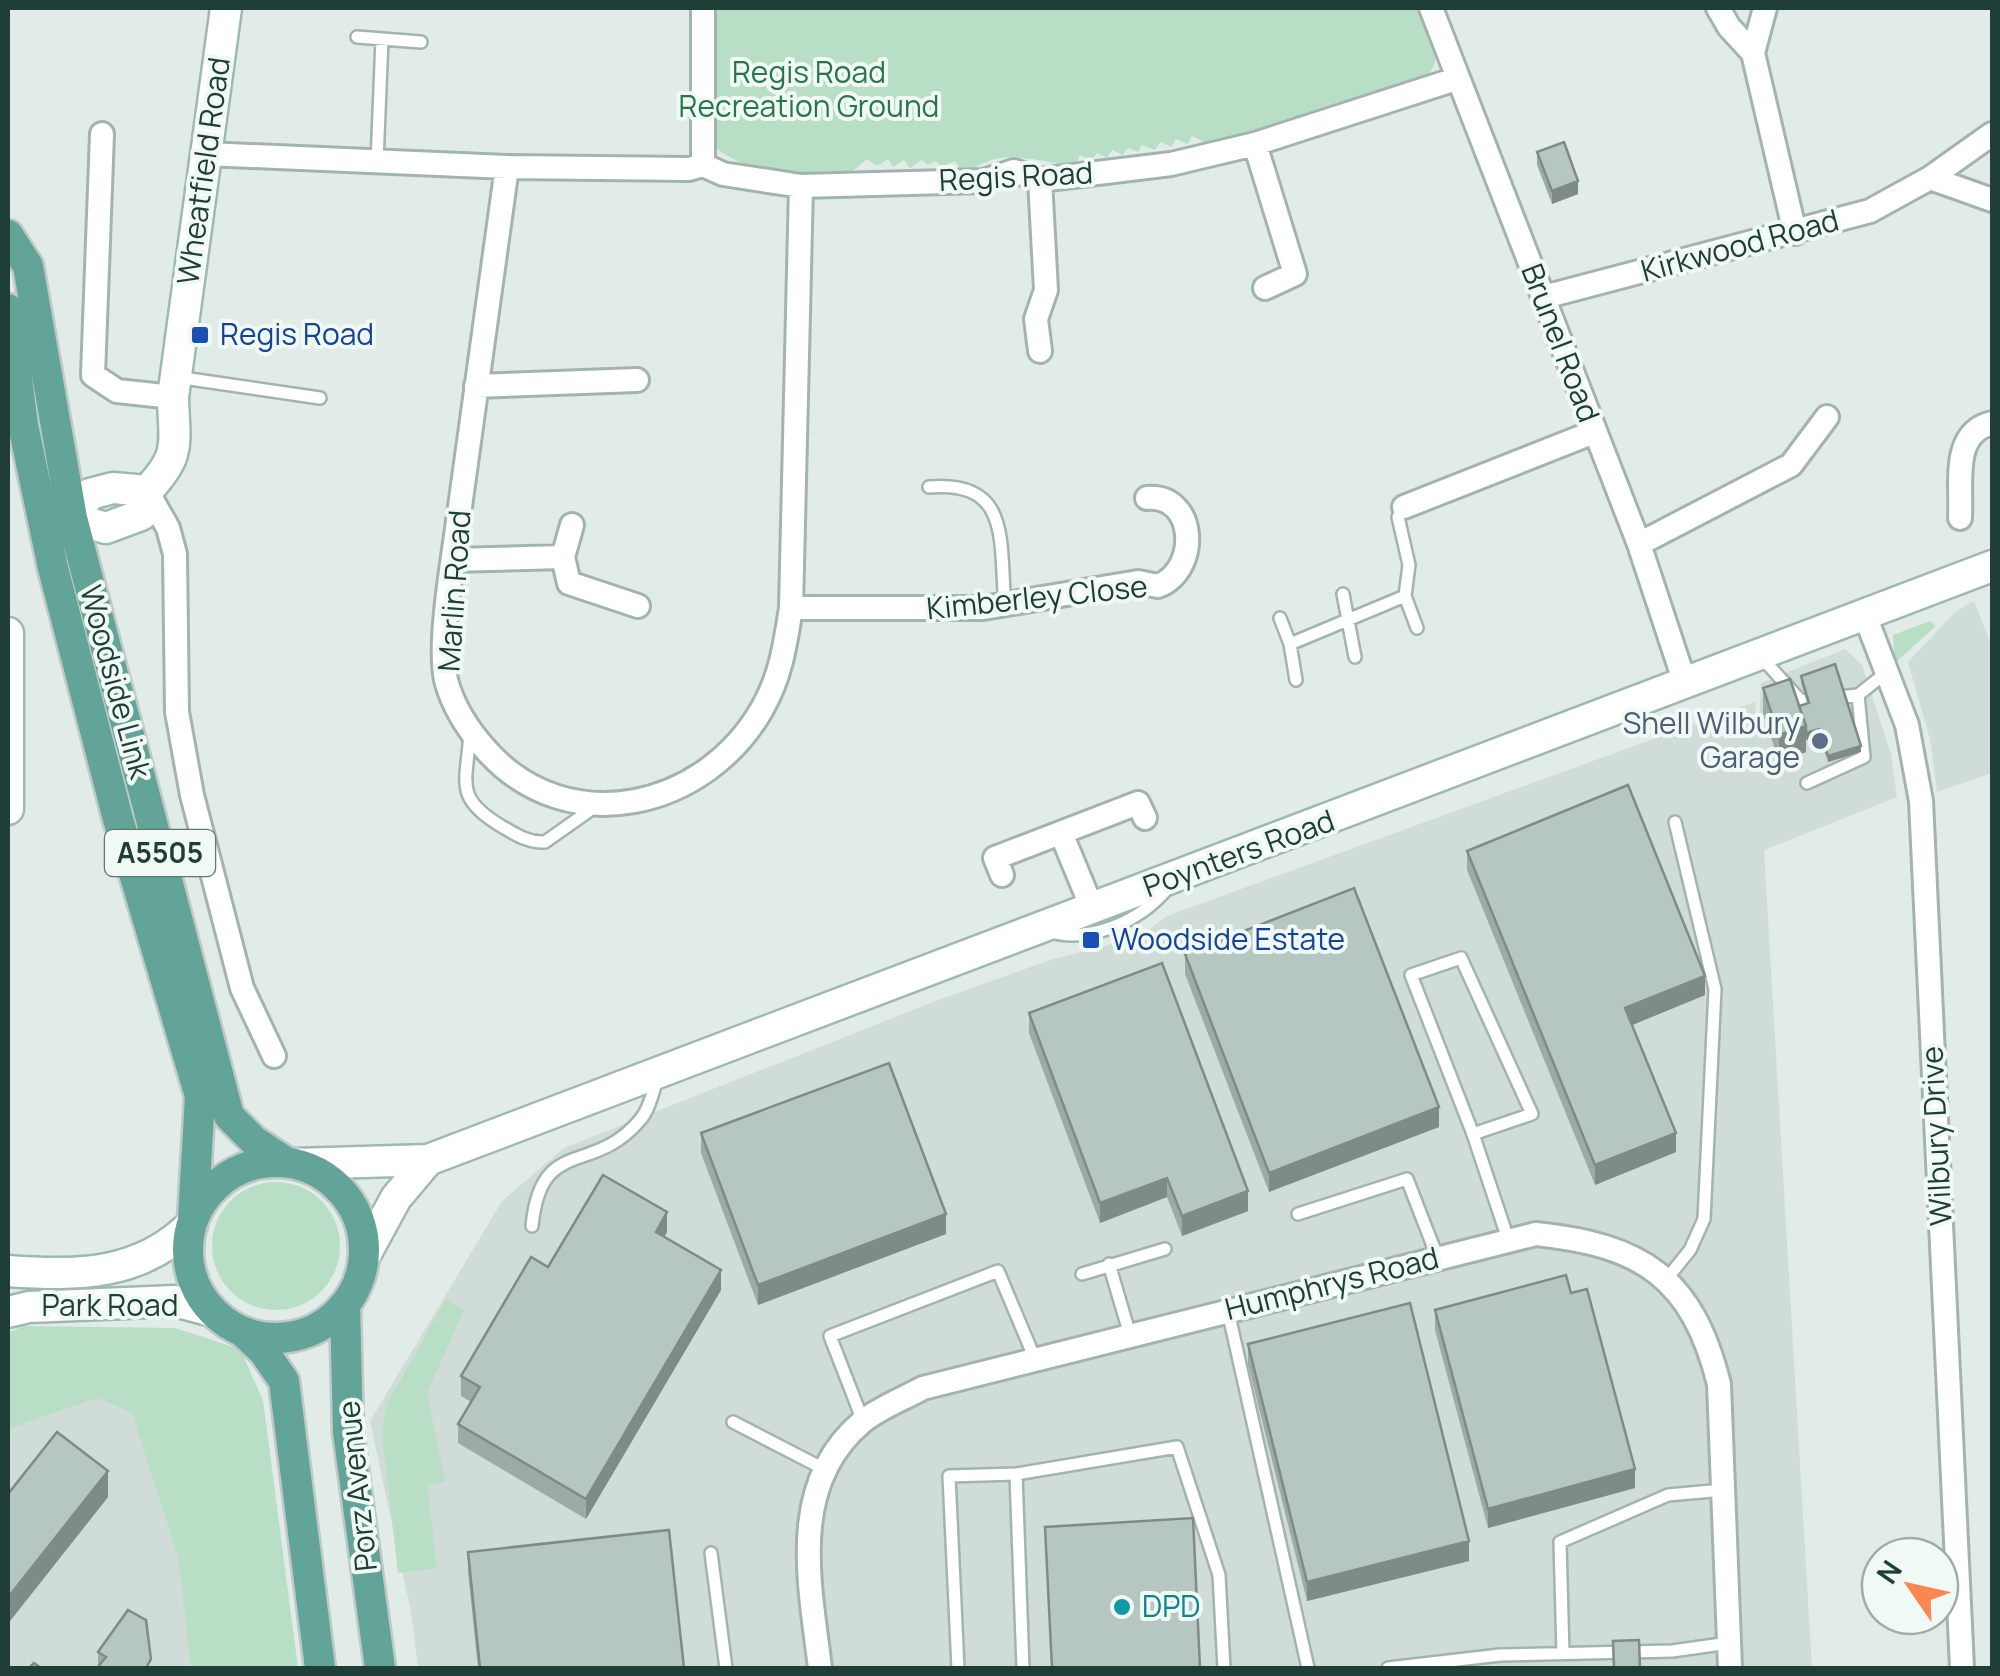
<svg xmlns="http://www.w3.org/2000/svg" width="2000" height="1676" viewBox="0 0 2000 1676" font-family="Manrope,sans-serif">
  <rect width="100%" height="100%" fill="#e1ece8"/>
  <path fill="#cfdcd7" d="M 1974,601 L 1992,647 L 1992,773 L 1937,792 L 1930,739 L 1908,662 L 1956,611 Z
    M 1845,649 L 1862,665 L 1891,754 L 1897,797 L 1764,850 L 1812,1668 L 418,1668 L 411,1612 L 370,1421 L 502,1201 L 564,1148 L 933,1002 L 1050,960 L 1139,937 L 1167,916 L 1755,702 L 1758,744 L 1761,683 Z
    M 139,1391 L 225,1668 L 8,1668 L 8,1402 Z"/>
  <path fill="#b8dfc5" d="M 712,8 L 1421,8 C 1433,34 1447,55 1424,80 L 1288,130 L 1256,131 L 1208,144 L 1192,136 L 1188,144 L 1176,139 L 1172,147 L 1160,142 L 1155,150 L 1142,145 L 1138,152 L 1128,148 L 1123,155 L 1112,150 L 1107,158 L 1097,153 L 1091,161 L 1080,155 L 1077,162 L 1087,168 C 1057,166 1031,155 1001,158 C 982,160 968,174 948,175 L 959,167 L 955,161 L 941,167 L 936,161 L 928,165 L 922,160 L 910,168 L 904,160 L 893,167 L 888,159 L 877,166 L 867,159 C 862,163 854,171 848,173 C 814,186 735,169 711,144 Z
    M 1930,621 L 1936,626 L 1895,663 L 1893,635 Z
    M212 1246a64 64 0 1 1 128 0a64 64 0 1 1-128 0Z
    M 446,1299 L 464,1310 L 427,1393 L 445,1481 L 427,1486 L 437,1568 L 398,1573 L 382,1432 L 387,1404 Z
    M 23,1326 L 175,1328 L 240,1349 L 263,1400 L 298,1668 L 191,1668 L 179,1560 L 132,1413 L 97,1398 L 8,1429 L 8,1333 Z"/>
  <g fill="none" stroke-linecap="round" stroke-linejoin="round">
    <defs>
      <path id="lane" d="M 357,37 L 421,42
        M 377,161 L 382,40
        M 176,377 L 320,398
        M 929,487 C 1012,480 999,542 1005,605
        M 1343,594 L 1355,657
        M 1405,596 L 1417,628
        M 1280,618 L 1290,644
        M 1762,658 L 1801,701 L 1858,695
        M 1296,680 L 1290,644 L 1405,596 L 1409,565 L 1398,517 L 1404,507
        M 470,732 C 467,783 453,797 501,826 C 515,834 528,843 545,842 L 596,806
        M 1807,783 L 1864,757 L 1858,695 L 1887,672
        M 1047,931 C 1089,944 1139,922 1167,889
        M 1473,1134 L 1532,1114 L 1461,958 L 1411,975 L 1473,1134 L 1508,1239
        M 1298,1214 L 1407,1179 L 1437,1256
        M 532,1226 C 541,1135 592,1177 640,1120 C 650,1109 653,1090 658,1077
        M 1109,1264 L 1130,1335
        M 1082,1274 L 1165,1249
        M 1665,1281 L 1690,1250 L 1704,1219 L 1715,989 L 1675,822
        M 1228,1311 L 1308,1668
        M 863,1421 L 830,1336 L 998,1271 L 1035,1359
        M 733,1422 L 824,1469
        M 711,1553 L 726,1668
        M 1563,1654 L 1560,1542 L 1668,1495 L 1723,1490
        M 958,1668 L 949,1476 L 1016,1474
        M 1023,1668 L 1016,1474 L 1177,1447 L 1219,1575 L 1224,1668
        M 1388,1668 L 1500,1655 L 1672,1651 L 1729,1643"/>
      <path id="street" d="M 703,8 L 703,165
        M 1431,8 L 1639,544 L 1684,680
        M 1718,8 L 1729,27 L 1753,53
        M 1765,8 L 1753,53 L 1795,233
        M 102,134 L 93,375 L 117,391 L 173,397
        M 1255,144 L 1295,274 L 1265,288
        M 206,154 L 507,167 L 689,169 L 703,165 L 723,174 L 801,186 L 984,181 L 1014,171 L 1040,180 L 1171,164 L 1255,144 L 1456,79
        M 507,167 C 490,285 474,403 458,521 C 453,561 438,642 446,680 C 453,707 468,730 487,751 C 568,841 705,809 762,709 C 781,676 785,645 791,608 L 801,186
        M 1930,178 L 1992,200
        M 1544,297 L 1870,211 L 1930,178 L 1992,134
        M 1040,351 L 1036,319 L 1046,290 L 1040,180
        M 476,386 L 637,380
        M 147,491 L 168,528 L 175,554 L 177,712 L 192,795 L 242,988 L 274,1056
        M 1404,507 L 1594,432
        M 1960,518 C 1962,482 1951,433 1992,423
        M 1639,544 L 1791,465 L 1827,417
        M 563,557 L 572,525
        M 453,560 L 563,557 L 569,583 L 638,606
        M 791,608 L 983,608 L 1138,582 L 1158,586 C 1200,570 1197,494 1147,498
        M 1864,613 L 1907,725 L 1921,801 L 1962,1668
        M 1061,833 L 1092,908
        M 1002,875 L 995,858 L 1138,803 L 1145,818
        M 820,1668 C 810,1584 787,1485 862,1422 C 879,1408 903,1399 923,1388 L 1536,1234 C 1642,1245 1692,1277 1719,1384 L 1730,1668"/>
      <path id="secondary" d="M 147,491 C 182,454 174,445 173,397 L 226,8
        M 72,518 L 90,494 L 113,488 L 147,491
        M 49,524 L 72,518 L 106,528 L 141,515 L 147,491
        M 8,633 L 8,809
        M 296,1164 L 428,1160 L 1992,566
        M 364,1257 L 396,1198 L 428,1160
        M 8,1271 C 77,1276 140,1276 192,1224
        M 8,1312 L 29,1307 L 175,1301 L 212,1311"/>
      <path id="primary" d="M 8,235 L 28,266 L 72,518 L 229,1116 L 254,1141 L 286,1162
        M 8,309 L 23,425 L 53,568 L 118,819 L 200,1096 L 193,1219
        M188 1250a88 88 0 1 1 176 0a88 88 0 1 1-176 0Z
        M 345,1304 L 348,1432 L 380,1668
        M 243,1332 L 264,1352 L 284,1381 L 320,1668"/>
    </defs>
    <use href="#lane" stroke="#a3b4b0" stroke-width="16"/>
    <use href="#street" stroke="#a3b4b0" stroke-width="28"/>
    <use href="#secondary" stroke="#9eb9b1" stroke-width="35"/>
    <use href="#primary" stroke="#c1c9c7" stroke-width="35"/>
    <use href="#lane" stroke="#fff" stroke-width="11"/>
    <use href="#street" stroke="#fff" stroke-width="22"/>
    <use href="#secondary" stroke="#fff" stroke-width="30"/>
    <use href="#primary" stroke="#63a498" stroke-width="30"/>
  </g>
  <path fill="#9daba6" d="M 1537,152 L 1578,194 L 1552,204 L 1537,165 Z
    M 1801,676 L 1861,752 L 1828,762 L 1819,735 L 1806,740 L 1806,752 L 1779,761 L 1763,714 L 1763,688 L 1799,706 L 1807,703 L 1801,683 Z
    M 1467,851 L 1705,995 L 1632,1025 L 1676,1152 L 1595,1185 L 1467,870 Z
    M 1185,954 L 1439,1127 L 1269,1192 L 1185,974 Z
    M 1029,1013 L 1248,1211 L 1182,1236 L 1167,1197 L 1100,1223 L 1029,1033 Z
    M 701,1133 L 946,1234 L 758,1305 L 701,1153 Z
    M 667,1232 L 664,1237 L 721,1290 L 586,1519 L 458,1443 L 458,1424 L 471,1402 L 461,1396 L 461,1376 Z
    M 1571,1293 L 1635,1488 L 1488,1528 L 1435,1330 L 1435,1310 Z
    M 1248,1344 L 1469,1561 L 1307,1601 L 1248,1364 Z
    M 8,1494 L 108,1497 L 10,1621 L 8,1619 Z
    M 468,1552 L 684,1668 L 478,1668 L 468,1572 Z
    M 98,1652 L 151,1668 L 98,1667 Z"/>
  <path fill="#7f8b87" d="M 1578,181 L 1578,194 L 1552,204 L 1552,191 Z
    M 1806,726 L 1819,729 L 1819,735 L 1806,740 L 1806,752 L 1779,761 L 1779,735 Z
    M 1861,746 L 1861,752 L 1828,762 L 1828,756 Z
    M 1705,976 L 1705,995 L 1625,1028 L 1625,1008 Z
    M 1439,1107 L 1439,1127 L 1269,1192 L 1269,1173 Z
    M 1676,1133 L 1676,1152 L 1595,1185 L 1595,1165 Z
    M 1167,1178 L 1167,1197 L 1100,1223 L 1100,1203 Z
    M 1248,1191 L 1248,1211 L 1182,1236 L 1182,1216 Z
    M 667,1212 L 667,1232 L 656,1252 L 656,1232 Z
    M 946,1214 L 946,1234 L 758,1305 L 758,1285 Z
    M 721,1270 L 721,1290 L 586,1519 L 586,1499 Z
    M 1635,1469 L 1635,1488 L 1488,1528 L 1488,1509 Z
    M 108,1471 L 108,1497 L 10,1621 L 10,1595 Z
    M 1469,1541 L 1469,1561 L 1307,1601 L 1307,1582 Z"/>
  <path fill="#b6c7c1" stroke="#7f8b87" stroke-width="2.5" d="M 1564,142 L 1578,181 L 1552,191 L 1537,152 Z
    M 1835,664 L 1861,746 L 1828,756 L 1819,729 L 1806,733 L 1806,726 L 1799,706 L 1809,703 L 1801,676 Z
    M 1790,679 L 1806,726 L 1779,735 L 1763,688 Z
    M 1628,785 L 1705,976 L 1625,1008 L 1676,1133 L 1595,1165 L 1467,851 Z
    M 1354,888 L 1439,1107 L 1269,1173 L 1185,954 Z
    M 1162,963 L 1248,1191 L 1182,1216 L 1167,1178 L 1100,1203 L 1029,1013 Z
    M 889,1063 L 946,1214 L 758,1285 L 701,1133 Z
    M 603,1175 L 667,1212 L 656,1232 L 721,1270 L 586,1499 L 458,1424 L 480,1387 L 461,1376 L 531,1257 L 548,1267 Z
    M 1566,1275 L 1571,1293 L 1587,1289 L 1635,1469 L 1488,1509 L 1435,1310 Z
    M 1410,1303 L 1469,1541 L 1307,1582 L 1248,1344 Z
    M 57,1432 L 108,1471 L 10,1595 L 8,1593 L 8,1494 Z
    M 1193,1518 L 1200,1668 L 1052,1668 L 1045,1527 Z
    M 669,1530 L 684,1668 L 480,1668 L 468,1552 Z
    M 128,1610 L 146,1620 L 151,1659 L 146,1668 L 97,1668 L 106,1657 L 98,1652 Z
    M 1639,1640 L 1640,1668 L 1614,1668 L 1613,1641 Z
    M 34,1663 L 41,1668 L 29,1668 Z"/>
  <g fill="#1a4fb4" stroke="#f1f9f5" stroke-width="4">
    <rect x="190" y="325" width="20" height="20" rx="5"/>
    <rect x="1081" y="930" width="20" height="20" rx="5"/>
  </g>
  <circle fill="#5c6f8a" stroke="#f1f9f5" stroke-width="4" cx="1820" cy="741" r="10"/>
  <circle fill="#0f9aa8" stroke="#f1f9f5" stroke-width="4" cx="1122" cy="1607" r="10"/>
  <g text-anchor="middle" stroke-width="8" stroke-linejoin="round" paint-order="stroke">
    <rect fill="#f1f9f5" stroke="#5f7671" stroke-width="2.5" x="105" y="830" width="110" height="46" rx="8"/>
    <g font-size="28" font-weight="bold" fill="#203e38">
      <text x="160" y="863">A5505</text>
    </g>
    <g font-size="30" fill="#28774c" stroke="#f1f9f5">
      <text x="809" y="83">Regis Road<tspan x="809" dy="34">Recreation Ground</tspan></text>
    </g>
    <g font-size="30" fill="#203e38" stroke="#f1f9f5">
      <text transform="translate(204 171) rotate(-82)" y="10">Wheatfield Road</text>
      <text transform="translate(1016 177) rotate(-3)" y="10">Regis Road</text>
      <text transform="translate(1740 246) rotate(-15)" y="10">Kirkwood Road</text>
      <text transform="translate(1560 343) rotate(69)" y="10">Brunel Road</text>
      <text transform="translate(455 591) rotate(-86)" y="10">Marlin Road</text>
      <text transform="translate(1037 598) rotate(-6)" y="10">Kimberley Close</text>
      <text transform="translate(115 682) rotate(75)" y="10">Woodside Link</text>
      <text transform="translate(1239 854) rotate(-20)" y="10">Poynters Road</text>
      <text transform="translate(1937 1136) rotate(-93)" y="10">Wilbury Drive</text>
      <text transform="translate(1332 1284) rotate(-14)" y="10">Humphrys Road</text>
      <text x="110" y="1316">Park Road</text>
      <text transform="translate(358 1486) rotate(-96)" y="10">Porz Avenue</text>
    </g>
    <g font-size="30" fill="#164399" stroke="#f1f9f5" text-anchor="start">
      <text x="220" y="345">Regis Road</text>
      <text x="1111" y="950">Woodside Estate</text>
    </g>
    <g font-size="30" fill="#4e5e75" stroke="#f1f9f5" text-anchor="end">
      <text x="1800" y="734">Shell Wilbury<tspan x="1800" dy="34">Garage</tspan></text>
    </g>
    <g font-size="30" fill="#0d838f" stroke="#f1f9f5" text-anchor="start">
      <text x="1142" y="1617">DPD</text>
    </g>
  </g>
  <rect width="2000" height="1676" fill="none" stroke="#203e38" stroke-width="20"/>
  <g transform="translate(1910 1586) rotate(304)"><circle r="48" fill="#f1f9f5" stroke="#9daea9" stroke-width="2.5"/>
  <path d="M0-8L18 38L0 25L-18 38Z" fill="#f98752"/>
  <text y="-15" font-size="28" font-weight="bold" text-anchor="middle" fill="#203e38">N</text>
  </g>
</svg>
